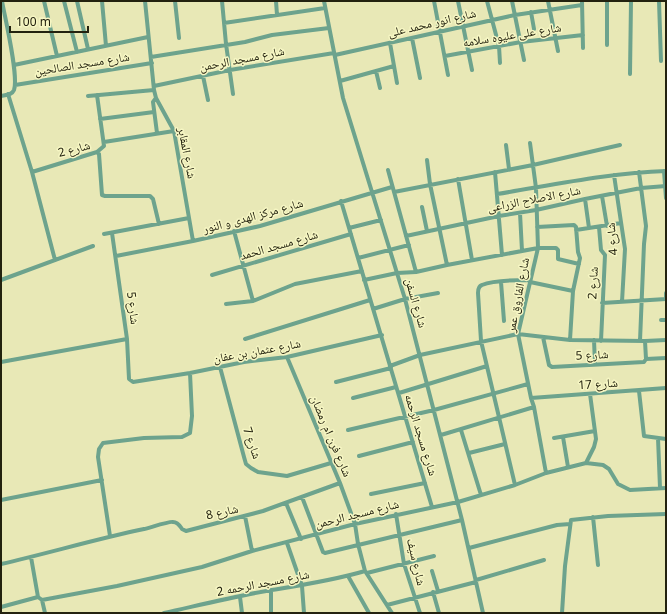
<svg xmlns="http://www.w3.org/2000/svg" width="667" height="614" viewBox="0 0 667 614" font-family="'Noto Sans','Noto Naskh Arabic',sans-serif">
  <rect width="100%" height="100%" fill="#e8e8b6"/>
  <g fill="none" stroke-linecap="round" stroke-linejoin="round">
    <path stroke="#6da38d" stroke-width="4" d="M 44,1 L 57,56
      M 64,1 L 77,52
      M 77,1 L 88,49
      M 102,1 L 106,46
      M 145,1 L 154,90 L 156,98 L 174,131 L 193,241
      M 175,1 L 179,38
      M 222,1 L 226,44 L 233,94
      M 276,1 L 277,15
      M 324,1 L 343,98 L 405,299 L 462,520 L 483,613
      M 434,1 L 448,75
      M 458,1 L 472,70
      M 487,1 L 499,46 L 500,63
      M 512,1 L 524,60
      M 548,1 L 558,51
      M 582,1 L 583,48
      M 607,1 L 607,45
      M 659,1 L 661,61
      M 531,12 L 534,29
      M 224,23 L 325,8
      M 412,38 L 420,78
      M 390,43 L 397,83
      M 335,55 L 515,15 L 582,5
      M 445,56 L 521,42 L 583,35
      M 151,57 L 245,42 L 272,35 L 329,28
      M 14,65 L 148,37
      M 376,71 L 380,88
      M 630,74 L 631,1
      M 203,76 L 208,100
      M 340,81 L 394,66
      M 15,85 L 152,63
      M 154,86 L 230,70 L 334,53
      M 8,94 L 32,172 L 55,260
      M 97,95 L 104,146 L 97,152
      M 1,96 C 6,95 12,95 14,90 C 19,76 5,18 2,1
      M 88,96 L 154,90
      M 156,98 L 153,102 L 157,133
      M 100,119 L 154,112
      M 104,142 L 174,131
      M 530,143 L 536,188 L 538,248 L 518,334 L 531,398 L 534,407 L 546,473
      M 506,145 L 509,169
      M 427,160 L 430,184 L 447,265
      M 388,170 L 416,272
      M 664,171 L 666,198
      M 32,172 L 97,152 L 99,154 L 102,195 L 105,196 L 150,196 L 153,199 L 159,224
      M 495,172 L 502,255
      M 639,172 L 646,226 L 644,244 L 640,341
      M 614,175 L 625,249 L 622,302
      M 458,179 L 472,260
      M 394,192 L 533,165 L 620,145
      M 497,194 C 553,185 609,173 666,171
      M 602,196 L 607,226
      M 585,199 L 589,228
      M 341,201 L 432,507
      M 422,207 L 427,231
      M 520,213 L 522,251
      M 537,227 L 574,225 L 576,227 L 578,252 L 580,258 L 573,291 L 570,340
      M 599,227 L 601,250 L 605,255 L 601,341
      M 349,228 L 381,220
      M 576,230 L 621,223
      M 234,231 L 253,301
      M 112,233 L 127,339 L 129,379 L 133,382 L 190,373 L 244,362 L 287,357 L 382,335
      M 104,234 L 189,218
      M 406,236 L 499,216 L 536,210 L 585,199 L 641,188 L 666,186
      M 116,256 L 193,241 L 260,226 L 392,187
      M 358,258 L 409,245
      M 212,275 L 351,234
      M 1,280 L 93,246
      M 364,280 L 397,273 L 416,272 L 447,265 L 538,248 L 556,248 L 558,250 L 558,259 L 579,264
      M 501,282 L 504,321
      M 530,282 L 573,291
      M 666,299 L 666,293
      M 602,303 L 666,299
      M 226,304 L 253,301 L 295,284 L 362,271
      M 373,309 L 405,299 L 438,293
      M 661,320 L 666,320
      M 543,337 L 549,365 L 552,367 L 644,362 L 646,359 L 645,341
      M 245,339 L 370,300
      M 594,340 L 595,364
      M 287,357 L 340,483 L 355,524 L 358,544 L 365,571 L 392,613
      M 646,359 L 666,358
      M 1,362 L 127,339
      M 390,366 L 420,355 L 518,334 L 570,340 L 645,341 L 666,340
      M 220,367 L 244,457 L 246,464 L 251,468 L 258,472 L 287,476 L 331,463
      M 336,382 L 391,368
      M 639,391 L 644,436 L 666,439
      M 399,393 L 487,366
      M 353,398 L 396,387
      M 531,398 L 666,388
      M 348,430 L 434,410 L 528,384
      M 461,430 L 481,495
      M 441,435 L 534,407
      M 563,437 L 568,467
      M 554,438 L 595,431
      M 658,438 L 660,488
      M 469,453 L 505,444
      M 359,456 L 413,442
      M 586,463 L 594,447 L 596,439 L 590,394
      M 515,485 L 481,341 L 478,293 C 478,289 479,286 482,285 C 494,280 518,280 530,280
      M 371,494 L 425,483
      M 302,497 L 323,552 L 325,553 L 462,520
      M 1,500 L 102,480
      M 286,503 L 301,539
      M 396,514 L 404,564 L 420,613
      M 245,516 L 252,551
      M 593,517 L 598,565
      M 110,536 L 98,457 L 99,449 L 103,443 L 144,438 L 182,437 L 190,433 L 192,416 L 190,373
      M 287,543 L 302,586 L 304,613
      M 469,548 L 557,525 L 570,524
      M 31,557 L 38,597 L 42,600 L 45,613
      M 1,564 C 49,553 96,539 144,529 C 149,528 170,521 173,522 C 178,522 180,526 182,529 L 186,531 L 263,511 L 340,483
      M 432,571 L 438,591
      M 367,573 L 434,556
      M 348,576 L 369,613
      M 476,580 L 544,560
      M 271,590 L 271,613
      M 433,592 L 439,613
      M 240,597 L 242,613
      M 42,600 L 117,586 L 202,567 L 252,551 L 355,524 L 458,502 L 515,485 L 546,473 L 586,463 L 603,465 L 609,469 L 618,484 L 630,490 L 666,488
      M 387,605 L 476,582
      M 1,607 L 38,597
      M 164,613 C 200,605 236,596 272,590 C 303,585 335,580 365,571
      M 562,613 L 565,566 L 571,520 L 608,516 L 666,514"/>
  </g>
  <g text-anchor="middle" stroke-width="3" stroke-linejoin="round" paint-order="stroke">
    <g font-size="12" fill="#23220f" stroke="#f6f6c3">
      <text transform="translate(432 23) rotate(-13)" y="4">شارع انور محمد على</text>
      <text transform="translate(512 35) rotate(-9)" y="4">شارع على عليوه سلامه</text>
      <text transform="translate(242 59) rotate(-11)" y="4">شارع مسجد الرحمن</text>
      <text transform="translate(82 64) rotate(-9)" y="4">شارع مسجد الصالحين</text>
      <text transform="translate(74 149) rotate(-15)" y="4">شارع 2</text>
      <text transform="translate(187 153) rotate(79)" y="4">شارع المقابر</text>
      <text transform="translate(534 199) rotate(-11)" y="4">شارع الاصلاح الزراعى</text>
      <text transform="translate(253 216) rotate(-15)" y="4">شارع مركز الهدى و النور</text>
      <text transform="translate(612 239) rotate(-95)" y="4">شارع 4</text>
      <text transform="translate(279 245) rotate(-16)" y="4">شارع مسجد الحمد</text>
      <text transform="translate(593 283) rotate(-87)" y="4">شارع 2</text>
      <text transform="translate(518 295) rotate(-79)" y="4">شارع الفاروق عمر</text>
      <text transform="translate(416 303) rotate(74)" y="4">شارع السفن</text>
      <text transform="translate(133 308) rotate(83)" y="4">شارع 5</text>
      <text transform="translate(257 351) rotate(-10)" y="4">شارع عثمان بن عفان</text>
      <text transform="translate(592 355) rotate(-3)" y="4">شارع 5</text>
      <text transform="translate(598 384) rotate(-4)" y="4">شارع 17</text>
      <text transform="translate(421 435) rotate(73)" y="4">شارع مسجد الرحمه</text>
      <text transform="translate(331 436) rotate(67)" y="4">شارع فرن ام رمضان</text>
      <text transform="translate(252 443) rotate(71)" y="4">شارع 7</text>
      <text transform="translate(222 512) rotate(-13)" y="4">شارع 8</text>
      <text transform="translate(357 514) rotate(-14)" y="4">شارع مسجد الرحمن</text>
      <text transform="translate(416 562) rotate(77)" y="4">شارع سيف</text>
      <text transform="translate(263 583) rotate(-11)" y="4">شارع مسجد الرحمه 2</text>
    </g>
  </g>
  <rect width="667" height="614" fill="none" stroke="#23220f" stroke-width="4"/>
  <path d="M10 26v6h78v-6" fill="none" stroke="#23220f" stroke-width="2"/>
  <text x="16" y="26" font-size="12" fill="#23220f" stroke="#f6f6c3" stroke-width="3" paint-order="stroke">100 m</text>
</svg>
